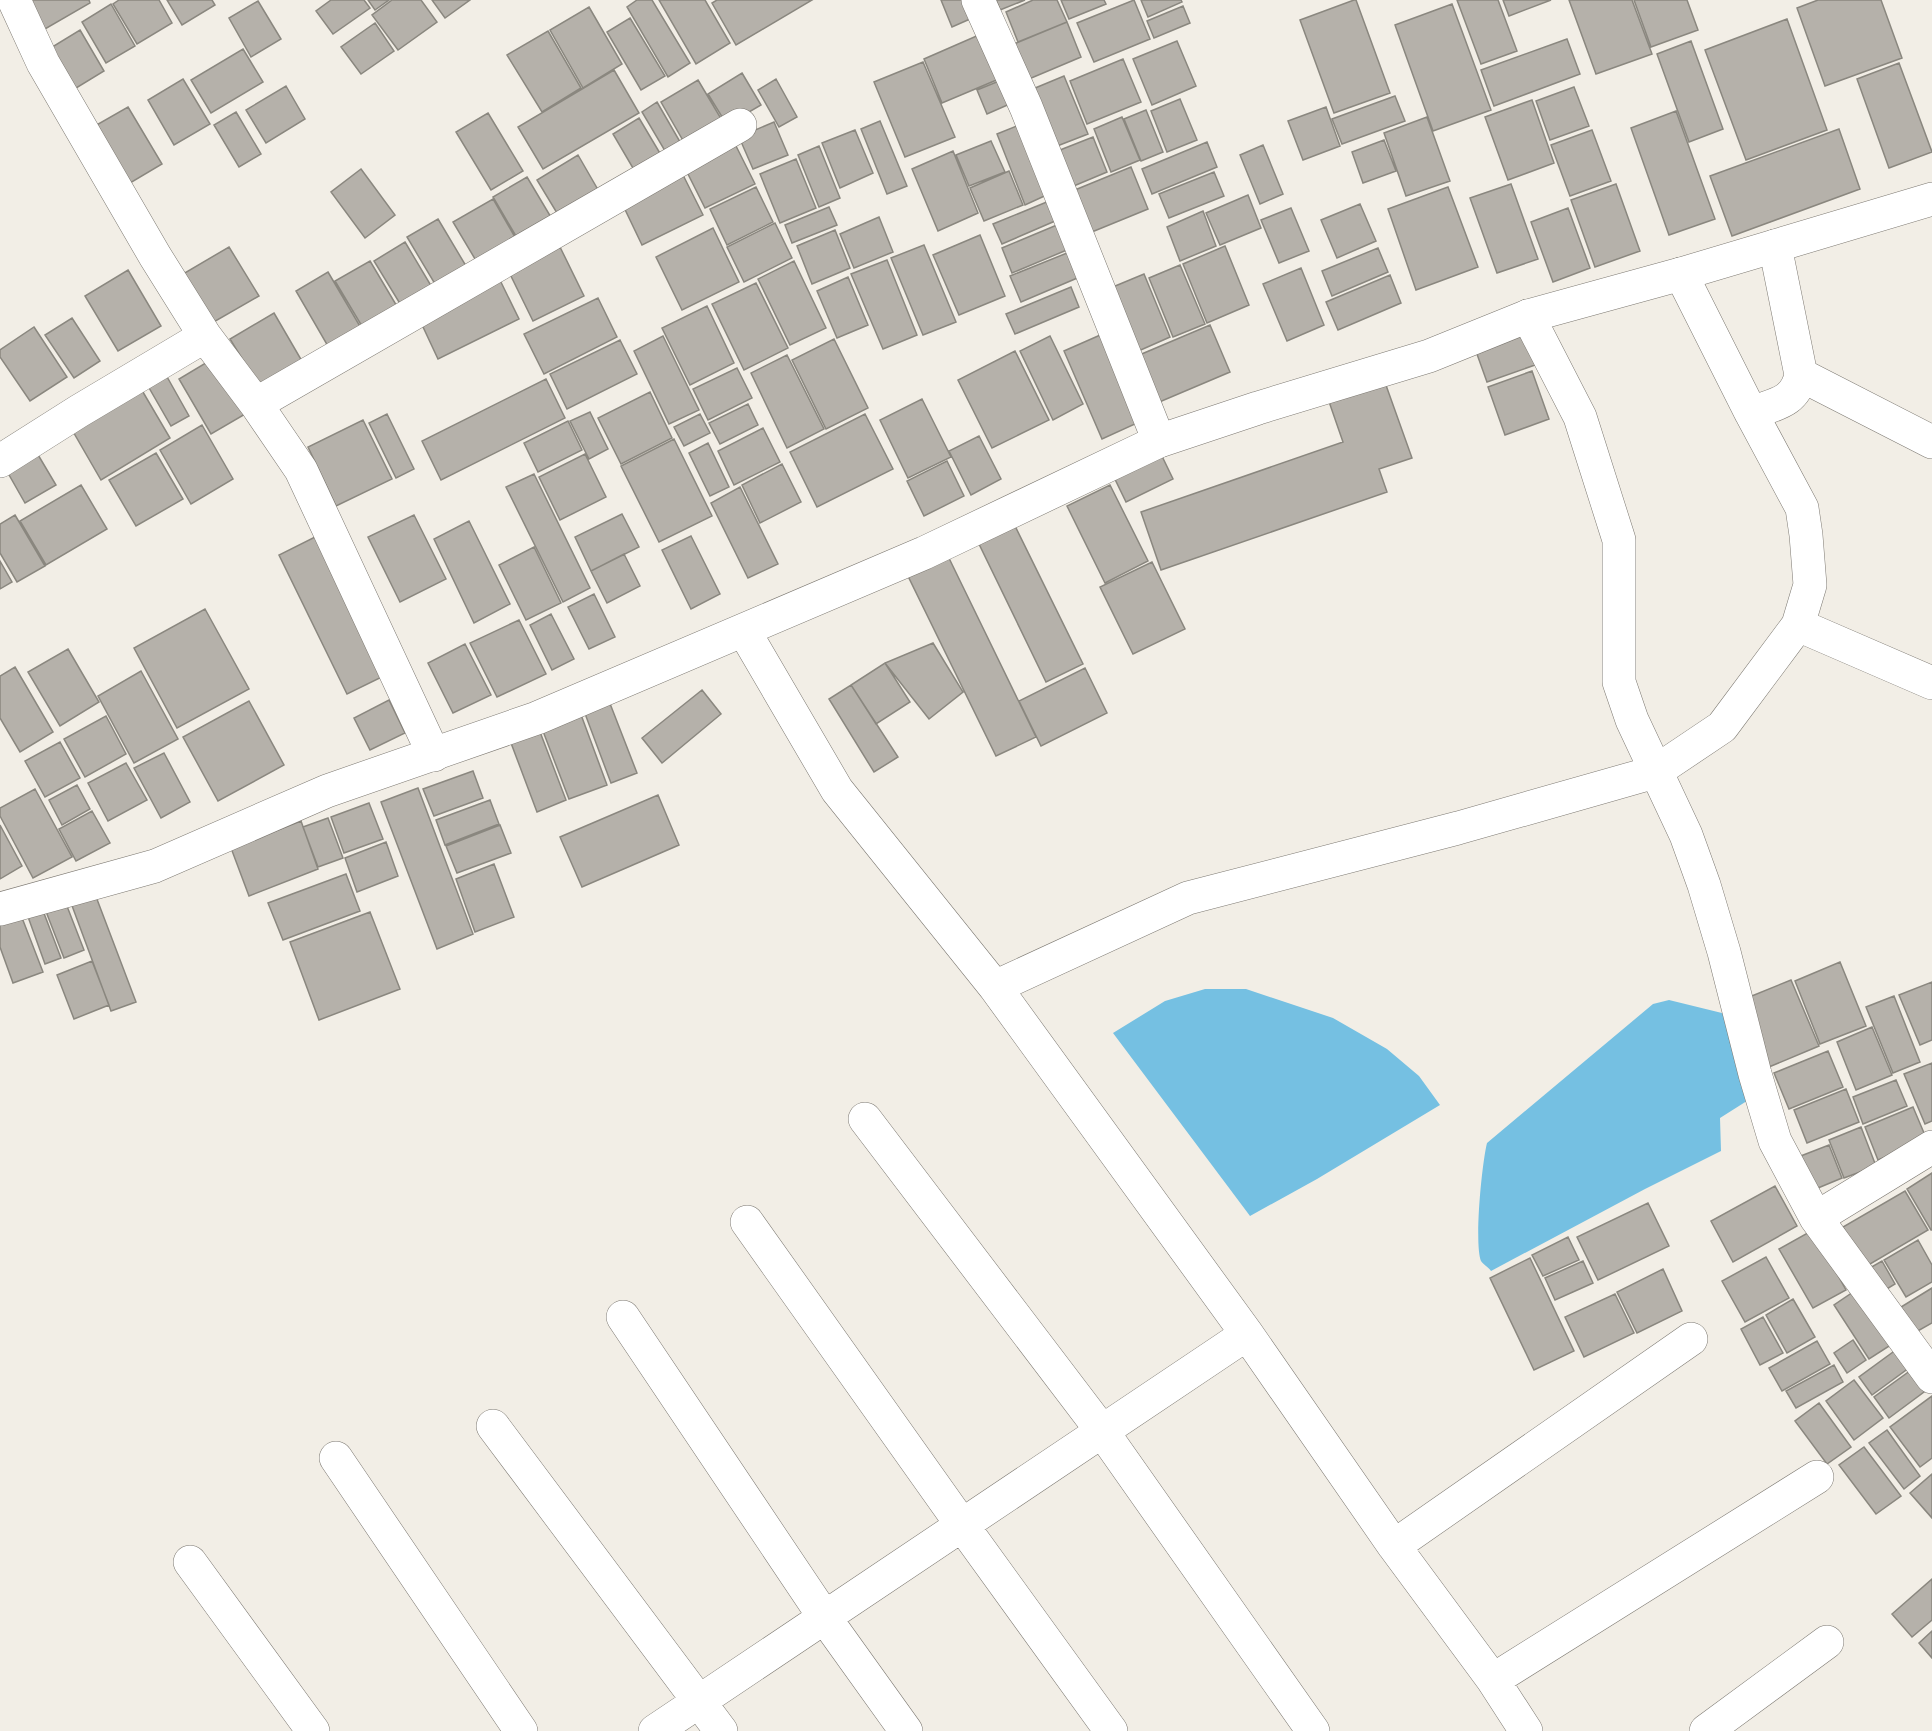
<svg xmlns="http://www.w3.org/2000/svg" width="1932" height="1731" viewBox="0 0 1932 1731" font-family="'Libre Baskerville',serif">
  <rect width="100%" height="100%" fill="#f2eee6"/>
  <path fill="#75c0e2" d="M 1205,989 L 1246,989 L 1333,1018 L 1387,1049 L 1419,1076 L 1440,1105 L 1317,1179 L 1250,1216 L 1113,1033 L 1165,1001 Z
    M 1669,1000 L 1726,1014 L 1750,1099 L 1720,1118 L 1721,1151 L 1645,1189 L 1491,1271 C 1489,1268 1483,1264 1481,1261 C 1474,1243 1482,1163 1487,1143 L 1653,1004 Z"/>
  <path fill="#b5b1aa" stroke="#8a877f" stroke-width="1.5" d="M 28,0 L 89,0 L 90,3 L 45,29 Z
    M 119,0 L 159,0 L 172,23 L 137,44 L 113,4 Z
    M 167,0 L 212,0 L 215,5 L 182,25 Z
    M 331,0 L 364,0 L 370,8 L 333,34 L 316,11 Z
    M 368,0 L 389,0 L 375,10 Z
    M 392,0 L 421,0 L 437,22 L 398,50 L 372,15 Z
    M 432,0 L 470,0 L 445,18 Z
    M 637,0 L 652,0 L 690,63 L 668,77 L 627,7 Z
    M 659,0 L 705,0 L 730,43 L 696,64 Z
    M 717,0 L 812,0 L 736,45 L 712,3 Z
    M 941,0 L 972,0 L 979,15 L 952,27 Z
    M 996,0 L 1025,0 L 1000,10 Z
    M 1033,0 L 1057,0 L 1067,22 L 1018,42 L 1006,12 Z
    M 1061,0 L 1104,0 L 1106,4 L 1069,19 Z
    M 1134,0 L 1150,39 L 1094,62 L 1077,23 Z
    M 1141,0 L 1181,0 L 1182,2 L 1148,17 Z
    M 1354,0 L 1356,0 L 1390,93 L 1334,113 L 1300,20 Z
    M 1457,0 L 1498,0 L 1517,51 L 1481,64 Z
    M 1503,0 L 1551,0 L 1509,16 Z
    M 1569,0 L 1632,0 L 1652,54 L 1596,74 Z
    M 1634,0 L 1687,0 L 1698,30 L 1651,47 Z
    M 1818,0 L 1881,0 L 1902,58 L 1825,86 L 1797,8 Z
    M 258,1 L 281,39 L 251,57 L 229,18 Z
    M 111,4 L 135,46 L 106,63 L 82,22 Z
    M 1452,4 L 1491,110 L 1433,131 L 1395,25 Z
    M 1183,6 L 1190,23 L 1154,38 L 1147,21 Z
    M 589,7 L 622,64 L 583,88 L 550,30 Z
    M 630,18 L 665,76 L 641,90 L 607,32 Z
    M 1787,19 L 1827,130 L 1746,160 L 1705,50 Z
    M 1067,22 L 1081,57 L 1029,79 L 1014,44 Z
    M 375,23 L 394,51 L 361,74 L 341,47 Z
    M 80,30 L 104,71 L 68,93 L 44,52 Z
    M 548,31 L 581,88 L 542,112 L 507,55 Z
    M 988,31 L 1006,76 L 942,103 L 924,59 Z
    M 1567,39 L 1580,74 L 1494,106 L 1481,70 Z
    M 1177,41 L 1196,86 L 1152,105 L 1133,59 Z
    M 1691,41 L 1723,129 L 1689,142 L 1657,54 Z
    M 243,49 L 263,82 L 211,113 L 191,80 Z
    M 1123,59 L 1141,102 L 1087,124 L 1070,81 Z
    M 923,62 L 955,137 L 905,157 L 874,82 Z
    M 1899,63 L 1932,152 L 1889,168 L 1857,79 Z
    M 614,70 L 639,113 L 543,169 L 518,127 Z
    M 742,73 L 761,105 L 727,125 L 708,94 Z
    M 1064,76 L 1088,134 L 1052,148 L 1028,91 Z
    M 1009,77 L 1019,100 L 987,114 L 977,90 Z
    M 183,79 L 210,124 L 174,145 L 148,100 Z
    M 776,79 L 797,117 L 779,127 L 758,90 Z
    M 698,80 L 723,122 L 685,144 L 661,102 Z
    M 286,86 L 305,119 L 266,143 L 246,110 Z
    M 1574,87 L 1589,126 L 1550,140 L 1536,101 Z
    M 1395,96 L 1405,121 L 1342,144 L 1332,119 Z
    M 1180,99 L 1197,140 L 1167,152 L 1151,111 Z
    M 1532,100 L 1554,163 L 1508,180 L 1485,117 Z
    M 657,102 L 683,147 L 668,156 L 642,112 Z
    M 128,107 L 162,164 L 120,189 L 86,131 Z
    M 1326,107 L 1340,146 L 1303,160 L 1288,121 Z
    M 1146,110 L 1163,152 L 1141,161 L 1124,119 Z
    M 1676,111 L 1715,219 L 1669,235 L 1631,128 Z
    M 236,112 L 261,154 L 239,167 L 214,125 Z
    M 488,113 L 523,171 L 491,190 L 456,132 Z
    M 1122,117 L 1140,160 L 1111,172 L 1094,129 Z
    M 1427,117 L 1450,181 L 1406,196 L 1384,133 Z
    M 639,118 L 664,160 L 637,175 L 613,134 Z
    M 880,121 L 907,186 L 887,194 L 861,129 Z
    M 774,122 L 788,155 L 753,169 L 739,137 Z
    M 1024,123 L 1053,192 L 1025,205 L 997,134 Z
    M 1839,129 L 1860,189 L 1732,236 L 1710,176 Z
    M 855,130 L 873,173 L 840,188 L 822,143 Z
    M 1592,130 L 1611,181 L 1570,196 L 1551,145 Z
    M 1093,137 L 1107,172 L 1069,188 L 1055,152 Z
    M 733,140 L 755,184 L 705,208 L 683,164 Z
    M 1384,140 L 1396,171 L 1363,183 L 1352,152 Z
    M 991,141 L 1005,172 L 969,186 L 956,155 Z
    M 1207,142 L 1217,167 L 1152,194 L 1142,169 Z
    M 1263,145 L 1283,194 L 1260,204 L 1240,155 Z
    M 819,146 L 840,198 L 819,207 L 798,155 Z
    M 953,151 L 978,213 L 938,231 L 912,169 Z
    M 578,155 L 601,195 L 560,218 L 537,180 Z
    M 796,159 L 816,208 L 780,223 L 760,174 Z
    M 1131,167 L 1148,209 L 1087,234 L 1070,192 Z
    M 361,169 L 395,215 L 365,238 L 331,192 Z
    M 680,169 L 703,215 L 642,245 L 620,199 Z
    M 1009,171 L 1023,205 L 984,221 L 970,188 Z
    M 1214,172 L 1224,196 L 1169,218 L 1159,194 Z
    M 527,177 L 558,229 L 523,248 L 493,197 Z
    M 1511,184 L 1538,259 L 1497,273 L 1470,198 Z
    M 1616,184 L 1640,251 L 1595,267 L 1571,200 Z
    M 756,187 L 773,222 L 727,245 L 710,209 Z
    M 1448,187 L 1478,267 L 1416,290 L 1388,209 Z
    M 1248,195 L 1261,228 L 1220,245 L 1206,213 Z
    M 493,199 L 520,246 L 481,269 L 453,222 Z
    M 1054,199 L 1062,218 L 1002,244 L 993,224 Z
    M 1360,204 L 1376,241 L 1337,258 L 1321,220 Z
    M 829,207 L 837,225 L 792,243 L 785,225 Z
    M 1291,208 L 1309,251 L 1279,263 L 1261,220 Z
    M 1568,208 L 1590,268 L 1553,282 L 1531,222 Z
    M 1203,211 L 1216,246 L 1180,261 L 1167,227 Z
    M 879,217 L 893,252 L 854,268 L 840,234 Z
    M 438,219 L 469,271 L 438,289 L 407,237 Z
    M 1064,222 L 1074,247 L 1012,273 L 1002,248 Z
    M 775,223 L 792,258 L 744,282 L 727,247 Z
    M 713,228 L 739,282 L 682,310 L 656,257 Z
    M 835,230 L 850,268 L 812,284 L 797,246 Z
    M 980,235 L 1005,296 L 959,315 L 933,255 Z
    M 405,242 L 433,289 L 402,307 L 374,261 Z
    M 924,245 L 956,322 L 923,335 L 891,258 Z
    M 1225,246 L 1249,305 L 1207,323 L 1183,264 Z
    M 229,247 L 259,296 L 212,323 L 183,274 Z
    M 560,247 L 584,296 L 533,321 L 509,272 Z
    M 1378,248 L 1388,272 L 1332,296 L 1322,271 Z
    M 1072,251 L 1082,276 L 1021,302 L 1010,276 Z
    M 887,260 L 917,335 L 883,349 L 851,274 Z
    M 370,261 L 398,308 L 363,328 L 335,281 Z
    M 794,261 L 826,328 L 790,345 L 758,279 Z
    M 1180,265 L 1205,324 L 1173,337 L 1149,278 Z
    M 1301,268 L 1324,325 L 1287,341 L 1263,284 Z
    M 128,270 L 161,326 L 118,351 L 85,296 Z
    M 328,272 L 361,328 L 329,348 L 296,291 Z
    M 497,274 L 519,319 L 438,359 L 417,314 Z
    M 1144,274 L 1170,337 L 1134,353 L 1108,289 Z
    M 1390,275 L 1401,303 L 1338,330 L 1326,302 Z
    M 848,277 L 868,325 L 837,338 L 817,291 Z
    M 756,283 L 788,348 L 744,370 L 712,304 Z
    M 1071,287 L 1079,307 L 1015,334 L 1006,314 Z
    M 598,298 L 617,337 L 544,374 L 524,334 Z
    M 707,306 L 734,363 L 690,385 L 662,328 Z
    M 274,313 L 306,368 L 263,393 L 230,339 Z
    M 72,318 L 100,361 L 74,378 L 45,335 Z
    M 1210,325 L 1230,372 L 1157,403 L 1137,356 Z
    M 1521,326 L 1535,365 L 1487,382 L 1473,343 Z
    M 34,327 L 67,377 L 30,401 L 0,357 L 0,350 Z
    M 1107,332 L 1146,419 L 1102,439 L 1064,351 Z
    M 663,336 L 699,410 L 669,424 L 634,351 Z
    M 1050,336 L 1083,404 L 1053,420 L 1020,351 Z
    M 834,339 L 868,408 L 826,429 L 792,360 Z
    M 620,340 L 637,374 L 567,409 L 550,374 Z
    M 1015,351 L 1049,420 L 992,448 L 958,380 Z
    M 787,355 L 824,429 L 787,448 L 751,373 Z
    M 214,358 L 247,413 L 211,434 L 179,379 Z
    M 737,368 L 752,398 L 708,420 L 693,389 Z
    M 1532,371 L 1549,419 L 1505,435 L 1488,387 Z
    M 1382,374 L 1412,458 L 1379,469 L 1387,492 L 1161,570 L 1141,512 L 1343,442 L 1326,393 Z
    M 166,375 L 189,416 L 171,426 L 148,386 Z
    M 546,379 L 565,418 L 441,480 L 422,441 Z
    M 140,387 L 170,438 L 101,480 L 71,428 Z
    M 650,392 L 672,438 L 621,464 L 598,418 Z
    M 922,399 L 951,457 L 908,478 L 880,420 Z
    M 748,404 L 758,425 L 720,444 L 709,423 Z
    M 590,412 L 608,449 L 589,459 L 570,421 Z
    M 387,414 L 414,469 L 396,478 L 369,423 Z
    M 700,414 L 710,433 L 684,446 L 674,427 Z
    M 865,414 L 893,469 L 817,507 L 790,452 Z
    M 363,420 L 392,479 L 336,506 L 308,447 Z
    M 568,421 L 582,450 L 538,472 L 524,443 Z
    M 202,425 L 233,479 L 191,504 L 160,450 Z
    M 763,428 L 780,462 L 734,485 L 718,451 Z
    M 979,436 L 1001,479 L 971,495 L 949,451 Z
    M 674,439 L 712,516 L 659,542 L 621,466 Z
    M 708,443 L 729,487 L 710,496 L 689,453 Z
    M 34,448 L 56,485 L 25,503 L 4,466 Z
    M 1159,450 L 1173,479 L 1126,502 L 1112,473 Z
    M 156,453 L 183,499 L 136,526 L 109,480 Z
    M 585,454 L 606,497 L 560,520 L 539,477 Z
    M 947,461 L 964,496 L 924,516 L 907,481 Z
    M 782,464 L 801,502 L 760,523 L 742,485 Z
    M 534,474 L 590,588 L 563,602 L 506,487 Z
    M 81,485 L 107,529 L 46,565 L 20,521 Z
    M 1110,485 L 1148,561 L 1105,583 L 1067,506 Z
    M 740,487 L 778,564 L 748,578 L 711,503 Z
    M 622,514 L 639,547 L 591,571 L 575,537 Z
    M 15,515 L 45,566 L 17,582 L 0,553 L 0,524 Z
    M 414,515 L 446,579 L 400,602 L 368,537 Z
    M 469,521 L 510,604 L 474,623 L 434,539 Z
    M 1015,526 L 1083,664 L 1046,682 L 979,544 Z
    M 319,535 L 388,674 L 347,694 L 279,555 Z
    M 691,536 L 720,594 L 691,609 L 662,550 Z
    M 534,547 L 561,603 L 526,620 L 499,565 Z
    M 946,552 L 1036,737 L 996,756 L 906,572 Z
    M 624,554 L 640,586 L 607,603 L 591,571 Z
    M 0,561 L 12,582 L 0,589 Z
    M 1152,562 L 1185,629 L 1133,654 L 1100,587 Z
    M 594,594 L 615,637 L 589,649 L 568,607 Z
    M 205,609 L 249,689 L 177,728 L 134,648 Z
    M 551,614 L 574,659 L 552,670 L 530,625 Z
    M 519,620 L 546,674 L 497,697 L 470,643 Z
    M 933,643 L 963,692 L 929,719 L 885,663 Z
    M 465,644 L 491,695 L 453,713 L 428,663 Z
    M 68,649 L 99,702 L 60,726 L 28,672 Z
    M 885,663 L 910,702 L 876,724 L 851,685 Z
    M 15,667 L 53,732 L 20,752 L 0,718 L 0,676 Z
    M 1085,668 L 1107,713 L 1041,746 L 1019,701 Z
    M 141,671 L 178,739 L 134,763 L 98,696 Z
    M 851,685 L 898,757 L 874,772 L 829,699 Z
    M 702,690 L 721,714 L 662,763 L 642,738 Z
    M 389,700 L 405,733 L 370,750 L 354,718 Z
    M 249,701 L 284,765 L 218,801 L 183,737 Z
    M 609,701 L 637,773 L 611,783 L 584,711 Z
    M 580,712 L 607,785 L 569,799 L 541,726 Z
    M 106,716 L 126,754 L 85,777 L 64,739 Z
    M 537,724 L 566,800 L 537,812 L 508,735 Z
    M 60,742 L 80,778 L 45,797 L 25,761 Z
    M 164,753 L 190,802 L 161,818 L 134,768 Z
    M 126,763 L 147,800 L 108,821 L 88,783 Z
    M 473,771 L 483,798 L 434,816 L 423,789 Z
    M 77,785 L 90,809 L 62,825 L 49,800 Z
    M 418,788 L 473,934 L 437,949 L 381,802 Z
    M 35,789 L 72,857 L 33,878 L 0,816 L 0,808 Z
    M 658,795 L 679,845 L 582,887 L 560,837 Z
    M 490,800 L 499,824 L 445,845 L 436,820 Z
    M 369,803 L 383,839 L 344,853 L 331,817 Z
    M 92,811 L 110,843 L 76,861 L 59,829 Z
    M 328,818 L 343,858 L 318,867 L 303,827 Z
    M 301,821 L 318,869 L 249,896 L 231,848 Z
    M 0,825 L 22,866 L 0,879 Z
    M 500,825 L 511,853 L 457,873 L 446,846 Z
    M 386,842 L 398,876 L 357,892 L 345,858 Z
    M 494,864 L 514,917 L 475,932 L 456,879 Z
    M 346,874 L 360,911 L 283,940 L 268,903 Z
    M 95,894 L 136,1002 L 111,1011 L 71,903 Z
    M 65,901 L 84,950 L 64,958 L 45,909 Z
    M 42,908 L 61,958 L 45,964 L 27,914 Z
    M 19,910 L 43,972 L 13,983 L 0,947 L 0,918 Z
    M 370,912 L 400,989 L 319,1020 L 290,942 Z
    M 92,961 L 109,1005 L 74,1019 L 57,975 Z
    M 1840,962 L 1866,1026 L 1820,1044 L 1795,981 Z
    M 1791,980 L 1819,1046 L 1769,1067 L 1742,1000 Z
    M 1932,982 L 1932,1040 L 1920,1045 L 1899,995 Z
    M 1894,996 L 1920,1062 L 1893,1073 L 1866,1007 Z
    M 1872,1027 L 1892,1075 L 1856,1090 L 1837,1042 Z
    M 1828,1051 L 1843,1087 L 1789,1109 L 1774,1073 Z
    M 1932,1063 L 1932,1121 L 1925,1124 L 1904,1074 Z
    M 1896,1080 L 1907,1106 L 1863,1124 L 1853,1097 Z
    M 1846,1089 L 1859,1122 L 1807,1143 L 1794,1110 Z
    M 1913,1107 L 1927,1140 L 1878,1160 L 1865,1127 Z
    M 1861,1127 L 1876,1166 L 1844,1178 L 1829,1140 Z
    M 1829,1145 L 1842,1178 L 1806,1193 L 1793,1159 Z
    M 1932,1173 L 1932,1230 L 1931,1230 L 1907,1189 Z
    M 1775,1186 L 1797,1226 L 1733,1262 L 1711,1221 Z
    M 1905,1191 L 1928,1230 L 1865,1267 L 1843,1227 Z
    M 1648,1203 L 1669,1246 L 1598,1280 L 1577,1237 Z
    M 1813,1230 L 1846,1290 L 1813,1308 L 1779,1249 Z
    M 1568,1237 L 1579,1260 L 1543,1276 L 1532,1255 Z
    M 1918,1240 L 1932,1265 L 1932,1282 L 1906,1297 L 1884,1260 Z
    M 1766,1257 L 1789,1298 L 1745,1322 L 1722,1281 Z
    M 1530,1258 L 1574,1351 L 1534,1370 L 1490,1278 Z
    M 1583,1261 L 1593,1283 L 1555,1300 L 1545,1278 Z
    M 1882,1261 L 1895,1284 L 1882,1292 L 1868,1269 Z
    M 1663,1269 L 1682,1311 L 1637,1333 L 1617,1292 Z
    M 1862,1286 L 1897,1341 L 1869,1359 L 1834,1305 Z
    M 1932,1288 L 1932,1323 L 1916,1332 L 1901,1307 Z
    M 1615,1294 L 1634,1333 L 1584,1357 L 1565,1317 Z
    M 1793,1299 L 1815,1337 L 1787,1353 L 1766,1315 Z
    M 1763,1317 L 1783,1353 L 1760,1365 L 1741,1329 Z
    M 1853,1340 L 1866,1360 L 1847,1373 L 1834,1353 Z
    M 1817,1341 L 1830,1364 L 1782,1391 L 1769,1368 Z
    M 1904,1344 L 1917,1362 L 1872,1395 L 1859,1377 Z
    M 1834,1365 L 1843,1382 L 1796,1408 L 1786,1391 Z
    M 1918,1365 L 1932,1386 L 1889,1418 L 1874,1397 Z
    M 1854,1380 L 1883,1418 L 1854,1440 L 1826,1401 Z
    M 1932,1396 L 1932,1458 L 1920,1467 L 1890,1427 Z
    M 1819,1403 L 1851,1447 L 1827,1464 L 1795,1421 Z
    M 1887,1430 L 1920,1476 L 1904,1489 L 1869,1443 Z
    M 1864,1447 L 1901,1496 L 1876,1514 L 1839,1465 Z
    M 1932,1474 L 1932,1518 L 1910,1493 Z
    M 1932,1579 L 1932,1620 L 1912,1637 L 1892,1614 Z
    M 1932,1631 L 1932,1658 L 1919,1643 Z"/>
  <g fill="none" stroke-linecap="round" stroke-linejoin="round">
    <defs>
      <path id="street" d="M 14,0 L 43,63 L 155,256 L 205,336 L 256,404 L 301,470 L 434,755
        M 978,0 L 1026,107 L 1159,441
        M 1528,316 L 1580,417 L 1619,540 L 1619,682 L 1632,720 L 1686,835 L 1704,885 L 1724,952 L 1755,1074 L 1775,1141 L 1816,1218 L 1932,1377
        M 1801,375 L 1932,442
        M 256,404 L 740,125
        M 1751,413 C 1775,404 1795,403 1801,375 L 1775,246
        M 0,461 L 79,411 L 205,336
        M 1798,625 L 1932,683
        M 744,631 L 837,790 L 995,987 L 1247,1334 L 1394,1546 L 1493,1680 L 1526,1731
        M 995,987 L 1188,898 L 1458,828 L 1655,772 L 1722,727 L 1798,625 L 1810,585 L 1806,535 L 1802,508 L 1751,413 L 1681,274
        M 865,1119 L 1102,1431 L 1313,1731
        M 1816,1218 L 1932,1147
        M 747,1222 L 962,1525 L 1111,1731
        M 623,1317 L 825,1618 L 906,1731
        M 493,1426 L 721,1731
        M 336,1458 L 521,1731
        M 1394,1546 L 1691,1339
        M 190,1562 L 313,1731
        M 1493,1680 L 1817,1477
        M 655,1731 L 1247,1334
        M 1706,1731 L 1827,1642"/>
      <path id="secondary" d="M 0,909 L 155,866 L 327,791 L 537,718 L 924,553 L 1159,441 L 1258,408 L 1429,356 L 1528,316 L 1681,274 L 1932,199"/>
    </defs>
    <use href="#street" stroke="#7d7972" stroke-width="34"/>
    <use href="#secondary" stroke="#7d7972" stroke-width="34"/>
    <use href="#street" stroke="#fff" stroke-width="33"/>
    <use href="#secondary" stroke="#fff" stroke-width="33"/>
  </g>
</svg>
